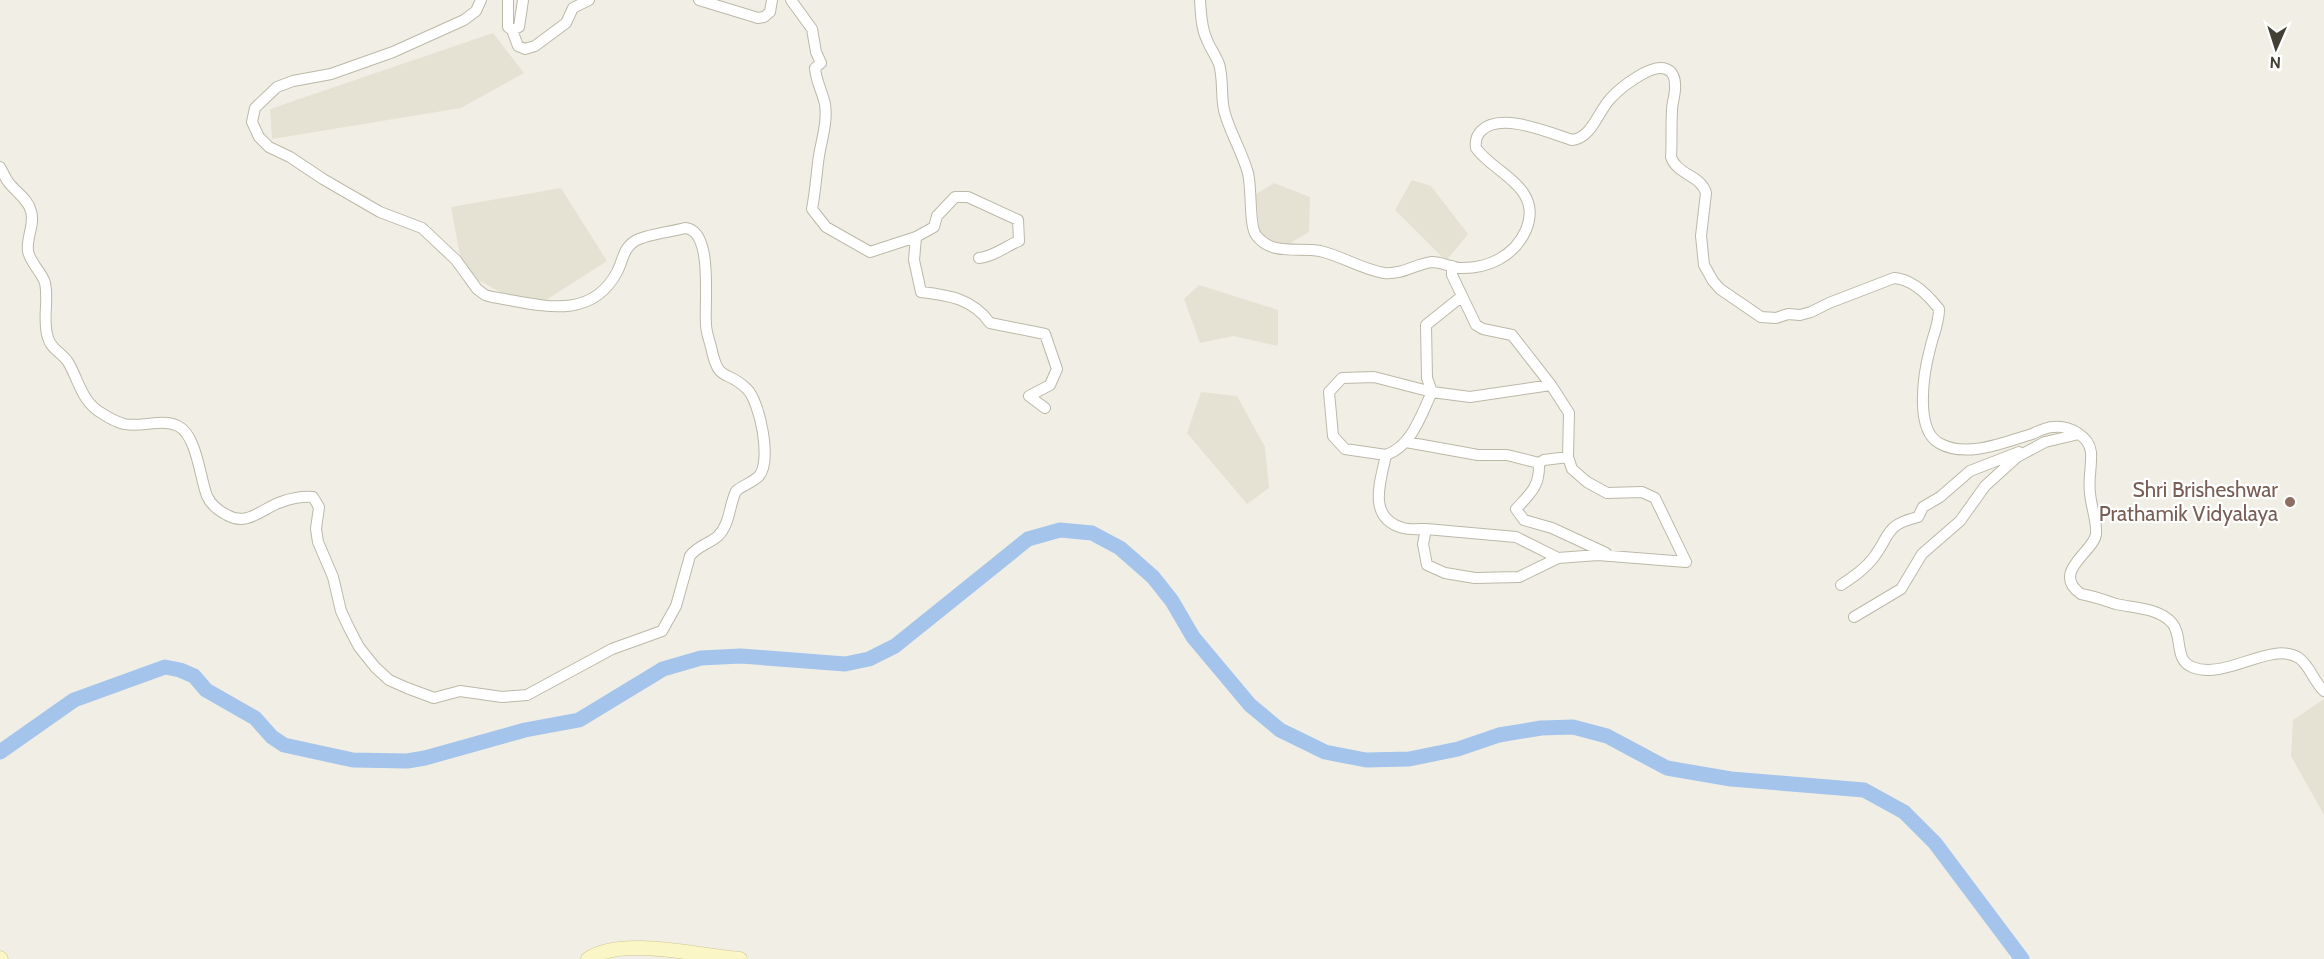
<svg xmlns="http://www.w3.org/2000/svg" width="2324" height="959" viewBox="0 0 2324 959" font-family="Cabin,sans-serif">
  <rect width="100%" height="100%" fill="#f1efe5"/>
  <path fill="#e5e2d3" d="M 493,33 L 524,73 L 461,108 L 272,139 L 270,109 Z
    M 1412,180 L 1431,186 L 1468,234 L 1446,261 L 1395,210 Z
    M 1274,183 L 1310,197 L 1309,232 L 1284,247 L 1260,235 L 1256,194 Z
    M 561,188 L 607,261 L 532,309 L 463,272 L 451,207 Z
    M 1199,285 L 1278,310 L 1278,346 L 1233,336 L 1200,343 L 1184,299 Z
    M 1201,392 L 1237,396 L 1265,447 L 1269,488 L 1247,504 L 1187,433 Z
    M 2324,699 L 2324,815 L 2291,756 L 2293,720 Z"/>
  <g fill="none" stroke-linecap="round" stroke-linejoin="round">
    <path stroke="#a4c4eb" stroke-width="15" d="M 0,752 L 74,700 L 165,667 L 180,670 L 194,676 L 206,690 L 255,718 L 272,737 L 284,745 L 353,760 L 407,761 L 425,758 L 525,730 L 579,720 L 663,669 L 701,658 L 741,656 L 845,664 L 869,659 L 895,646 L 1028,539 L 1060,530 L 1092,533 L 1120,548 L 1153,577 L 1172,601 L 1193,637 L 1250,705 L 1280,730 L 1325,752 L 1366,760 L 1409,759 L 1458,749 L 1499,735 L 1541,728 L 1573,727 L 1607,736 L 1667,768 L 1731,779 L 1864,790 L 1904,812 L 1935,843 L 2022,959"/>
    <defs>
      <path id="minor" d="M 508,0 L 508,27 L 512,30 L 519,27 L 523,0
        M 699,0 L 758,18 L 764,17 L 770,12 L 772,0
        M 791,0 L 812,29 L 816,52 L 821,63 L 815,68 C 816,81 822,91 825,104 C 828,125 820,143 818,163 C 816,179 815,193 812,209 L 826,227 L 870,252 L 916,237 L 934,227 L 937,216 L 955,197 L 968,197 L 1018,220 L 1019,241 C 1006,246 993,257 979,258
        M 1200,0 C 1201,13 1201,28 1207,40 C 1210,48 1216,56 1219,64 C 1224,80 1220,98 1225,114 C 1231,134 1242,152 1248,173 C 1252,189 1249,226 1256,235 C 1271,256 1299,247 1320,251 C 1342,256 1361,269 1384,273 C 1402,275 1415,264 1432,262 C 1441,262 1450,267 1459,268 C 1487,269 1514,257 1526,230 C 1544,187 1493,173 1476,148 C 1475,141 1476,136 1481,131 C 1500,111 1550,133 1572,140 C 1592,138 1598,111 1611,98 C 1621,87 1652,63 1666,69 C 1672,71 1675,77 1675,84 C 1676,93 1672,102 1672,111 C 1671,127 1672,142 1671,157 C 1677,175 1701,175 1706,193 L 1701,236 L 1704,265 L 1713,281 L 1720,289 L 1761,317 L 1776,318 L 1788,314 L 1800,315 L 1811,312 L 1829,303 L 1894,278 C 1912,279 1928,295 1939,309 C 1939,324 1933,335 1930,349 C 1924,371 1914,429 1939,443 C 1966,459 2005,442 2032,434 C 2039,431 2046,427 2053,427 C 2069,425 2089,436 2091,452 C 2092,466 2088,480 2090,493 C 2091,507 2097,520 2096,534 C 2094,552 2050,572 2081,594 C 2093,596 2104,600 2116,604 C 2134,608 2159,608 2172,623 C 2183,636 2174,660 2192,667 C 2226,681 2271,640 2299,658 C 2310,666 2314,682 2324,691
        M 512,30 L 518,46 L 525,49 L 535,46 L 566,23 L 573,8 L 589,0
        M 0,167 C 3,172 5,178 9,183 C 16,192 28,199 31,211 C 35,225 26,238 28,251 C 30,263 42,272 45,283 C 49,301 42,320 48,338 C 51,349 62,353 68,362 C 79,380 81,402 103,414 C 109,418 117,422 124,424 C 141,428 162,418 178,426 C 197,435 200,479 207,496 C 211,505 219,511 227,515 C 247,527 263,508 281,502 C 292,498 302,496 313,497 L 319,507 L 316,529 L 318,542 L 333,577 L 341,611 L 349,628 L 359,647 L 375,667 L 389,680 L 407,688 L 434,698 L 460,691 L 502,697 L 527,695 L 612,649 L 662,631 L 676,606 L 690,556 C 697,546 709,544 718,536 C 730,524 729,506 736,491 C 742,486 753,482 759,476 C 772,461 760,402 747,389 C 726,368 719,385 711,347 C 709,339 706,332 706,324 C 704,304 714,230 685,228 C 672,232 647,234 635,241 C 623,248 623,261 617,272 C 590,323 538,304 492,297 L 485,295 L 477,289 L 456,260 L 422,228 L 380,212 L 323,179 L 290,157 L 269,147 L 259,137 L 252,122 L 255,108 L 277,87 L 293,81 L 331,74 L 393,52 L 464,20 L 476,11 L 481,0
        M 916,237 L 914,260 L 921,292 C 949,295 973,299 990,323 L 1045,334 L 1057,369 L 1050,385 L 1029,396 L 1045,408
        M 1452,266 L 1452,275 L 1476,325 L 1483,329 L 1512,335 L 1551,385 L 1569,413 L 1568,457 L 1572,469 L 1587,482 L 1607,493 L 1642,492 L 1655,498 L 1686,562
        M 1461,297 L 1426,325 L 1427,378 L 1432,392 C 1421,415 1412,446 1386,455 C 1381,480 1366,518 1403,528 C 1410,530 1419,529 1426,529 L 1423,544 L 1427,565 L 1445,573 L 1475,578 L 1519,577 L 1558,558 L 1598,555 L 1686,562
        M 1406,442 L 1478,455 L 1507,455 L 1539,463
        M 1386,455 L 1345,449 L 1333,436 L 1329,392 L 1342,378 L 1374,377 L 1432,392 L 1470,397 L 1551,385
        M 1568,457 L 1544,460 L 1539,463 C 1540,486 1531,493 1516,509 L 1524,520 L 1552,528 L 1606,553
        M 1426,529 L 1516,537 L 1558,558
        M 1841,585 C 1853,577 1865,569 1874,557 C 1891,534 1885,525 1918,517 L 1923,507 L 1940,497 L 1970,471 L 2019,452
        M 1854,617 L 1901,589 L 1922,554 L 1960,521 L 1985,486 L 2017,457 L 2045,442 L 2079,434"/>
      <path id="secondary" d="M 0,958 L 1,959
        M 588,959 C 622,936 699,956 740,959"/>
    </defs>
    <use href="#minor" stroke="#bcb8a8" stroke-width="12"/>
    <use href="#secondary" stroke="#cfc897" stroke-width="15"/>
    <use href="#minor" stroke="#fff" stroke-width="10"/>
    <use href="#secondary" stroke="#fbf6c5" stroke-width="14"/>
  </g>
  <circle fill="#8d6e63" stroke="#fff" stroke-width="2" cx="2290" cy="502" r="6"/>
  <g text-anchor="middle" stroke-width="4.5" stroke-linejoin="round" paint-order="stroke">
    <g font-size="21" fill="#785e54" stroke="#fff" text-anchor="end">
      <text x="2278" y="497">Shri Brisheshwar<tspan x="2278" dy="24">Prathamik Vidyalaya</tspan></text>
    </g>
  </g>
  <g transform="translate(2276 48) rotate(183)" stroke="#ffffff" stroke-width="4.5" paint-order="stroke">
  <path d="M0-4.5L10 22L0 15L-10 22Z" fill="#434035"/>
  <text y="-9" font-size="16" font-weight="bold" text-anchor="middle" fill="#434035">N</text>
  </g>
</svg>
